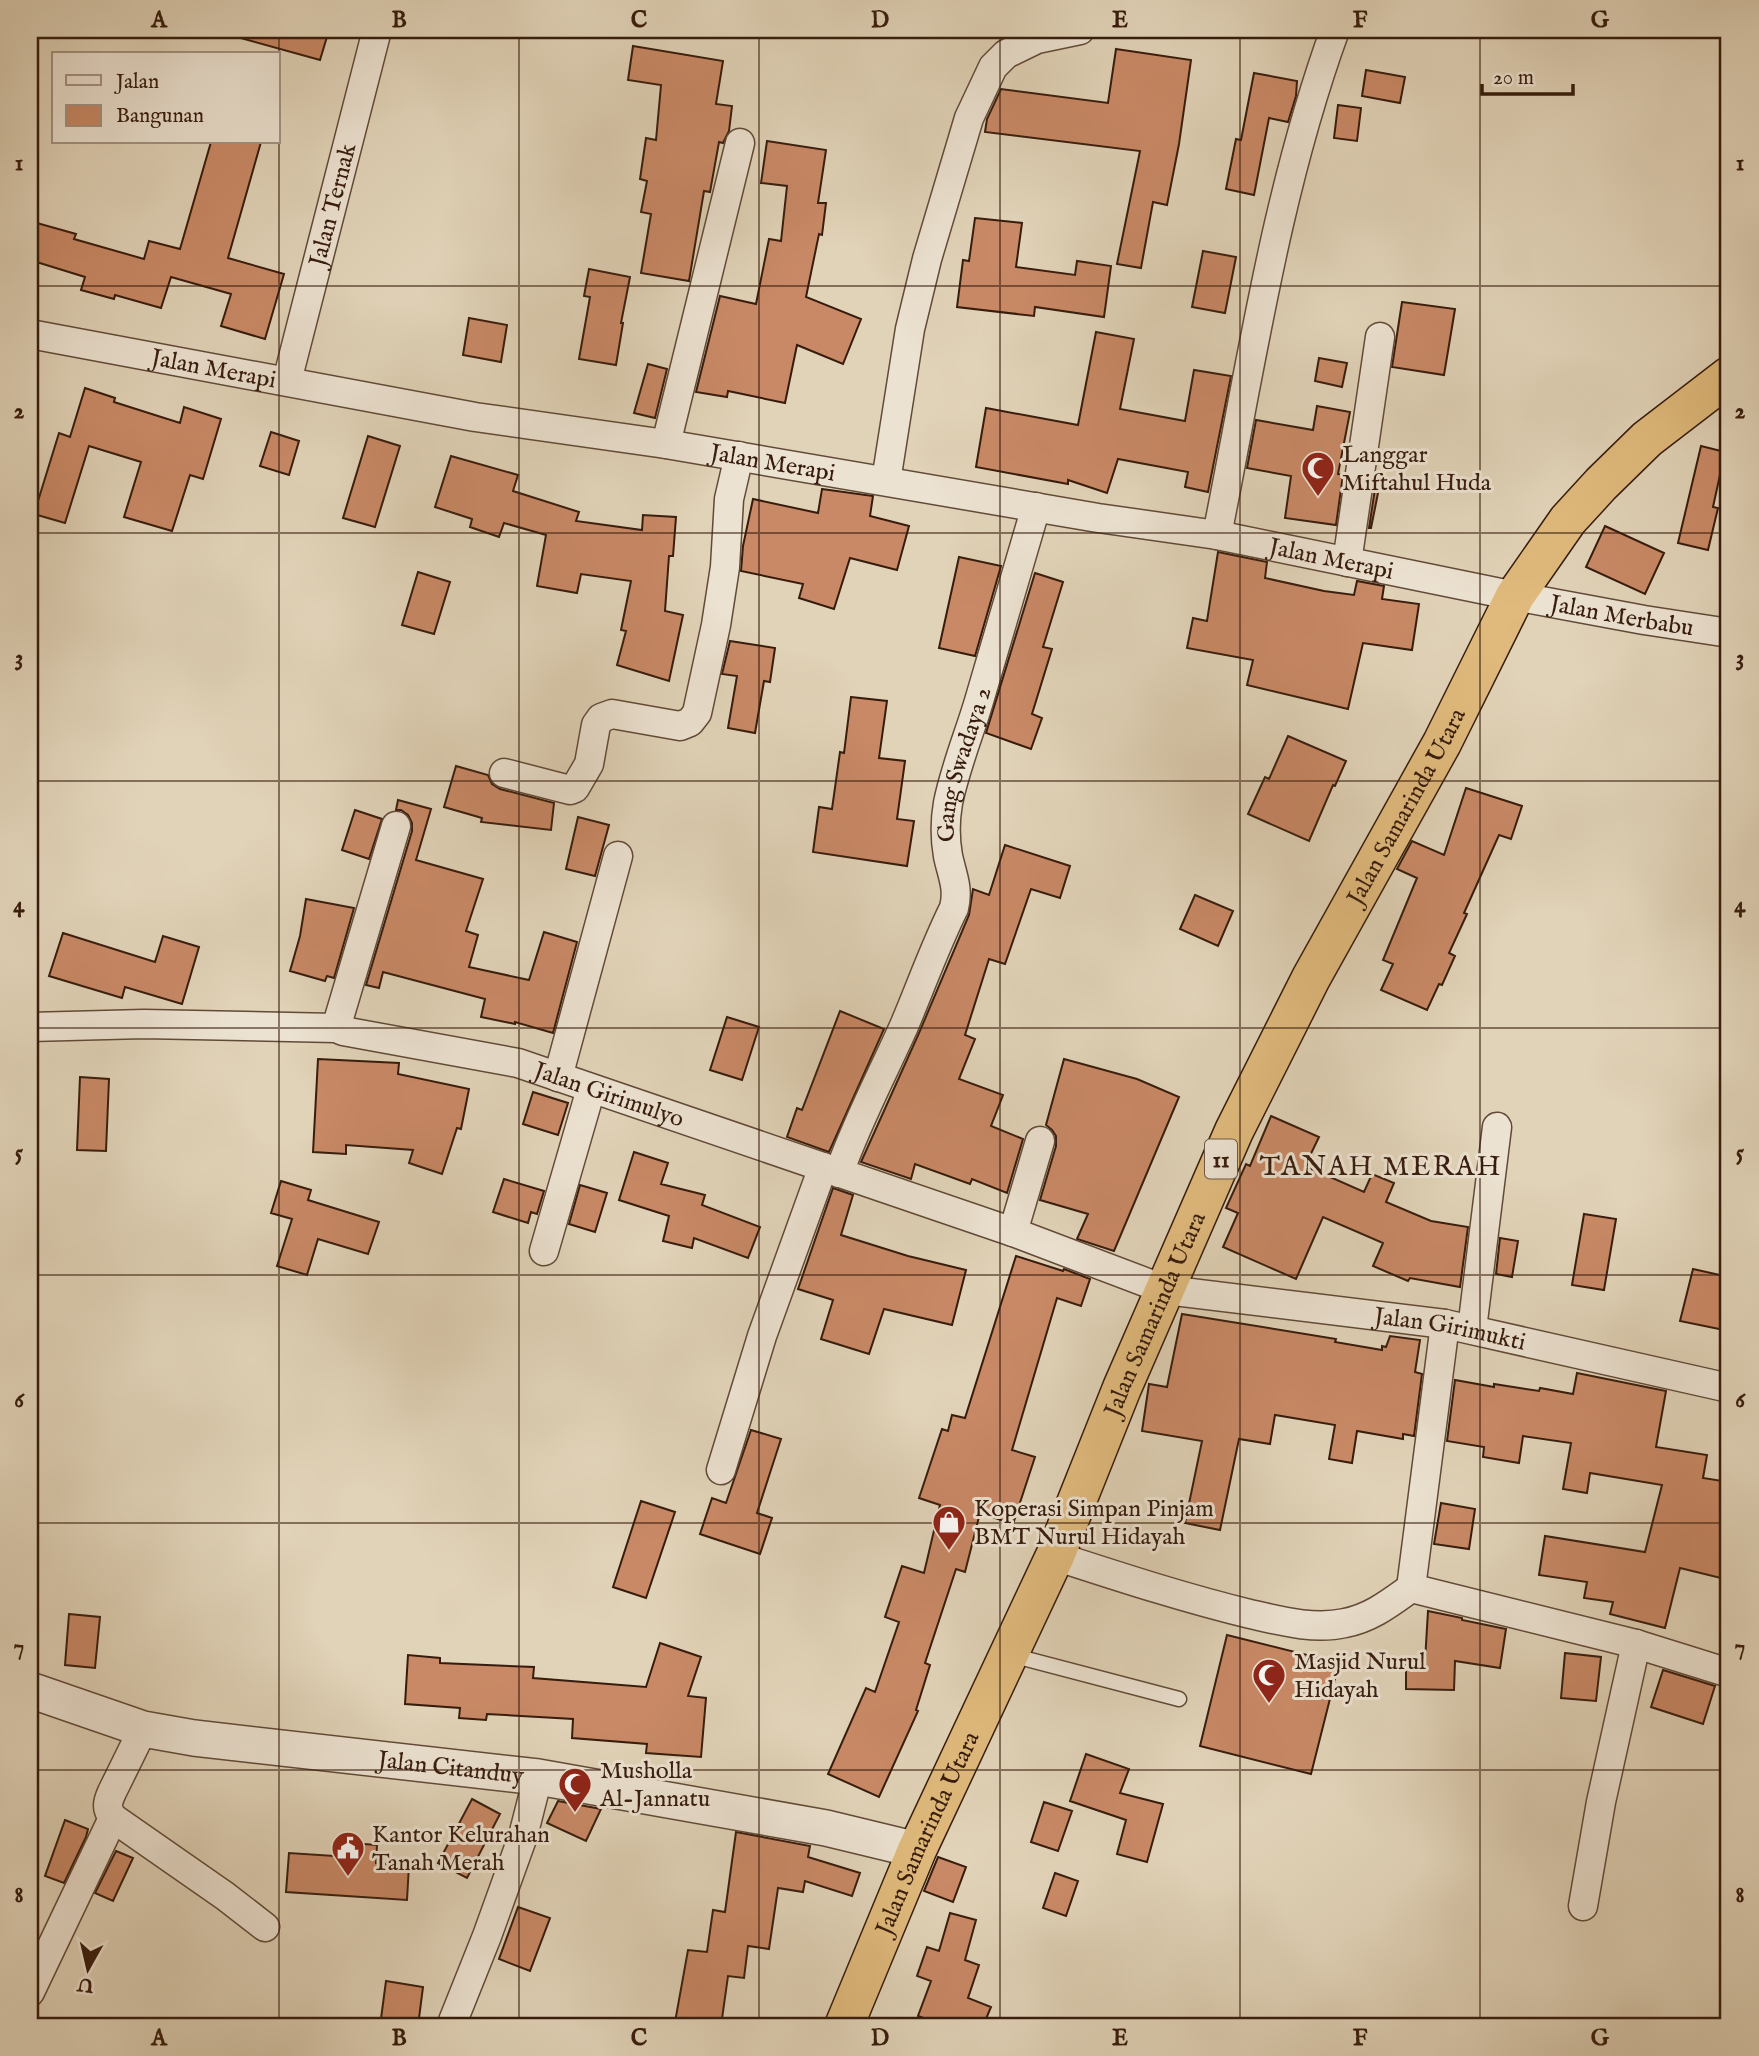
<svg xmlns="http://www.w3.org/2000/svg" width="1759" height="2056" viewBox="0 0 1759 2056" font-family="'IM FELL English',serif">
  <rect width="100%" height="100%" fill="#e1d3b8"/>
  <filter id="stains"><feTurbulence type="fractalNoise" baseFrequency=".00286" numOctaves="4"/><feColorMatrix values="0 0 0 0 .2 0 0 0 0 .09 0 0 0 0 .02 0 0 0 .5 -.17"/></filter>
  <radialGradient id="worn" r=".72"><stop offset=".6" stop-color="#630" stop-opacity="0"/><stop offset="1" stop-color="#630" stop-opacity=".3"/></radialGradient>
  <path fill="#c98966" stroke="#371c0d" stroke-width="2" d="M 238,30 L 329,30 L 320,60 L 237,37 Z
    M 633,46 L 723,61 L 716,104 L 732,106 L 729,131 L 723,143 L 719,142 L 710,192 L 704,191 L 689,281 L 641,273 L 651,214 L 641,212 L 647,181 L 640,179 L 646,138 L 656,140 L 661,85 L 628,80 Z
    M 1116,49 L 1191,60 L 1179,144 L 1167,205 L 1153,202 L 1141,268 L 1117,264 L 1140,151 L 985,132 L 987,119 L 1001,89 L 1108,103 Z
    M 1366,70 L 1405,77 L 1400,103 L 1362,96 Z
    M 1254,73 L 1297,81 L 1296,96 L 1288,122 L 1269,118 L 1254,195 L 1226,189 L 1236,139 L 1241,140 Z
    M 1338,105 L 1361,108 L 1357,141 L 1334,138 Z
    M 767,141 L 826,150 L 818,203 L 826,203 L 822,235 L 819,234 L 806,297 L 861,319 L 843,364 L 797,345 L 785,403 L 728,391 L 727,397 L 696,392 L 720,296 L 756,304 L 769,239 L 781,241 L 787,186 L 761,183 Z
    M 211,142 L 261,142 L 228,258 L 284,274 L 265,339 L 221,326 L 231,294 L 171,277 L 161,308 L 115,295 L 114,299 L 81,290 L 85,277 L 30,260 L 30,221 L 76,234 L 74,239 L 144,259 L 149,241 L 180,249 Z
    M 975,218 L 1022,223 L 1016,267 L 1075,275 L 1077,261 L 1111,266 L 1104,317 L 1035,307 L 1034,316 L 957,307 L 963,260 L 969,261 Z
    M 1203,251 L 1236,257 L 1225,313 L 1192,307 Z
    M 589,269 L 630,277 L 621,323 L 623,323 L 616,365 L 579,359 L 590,297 L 584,296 Z
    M 1402,302 L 1455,309 L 1444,375 L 1392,367 Z
    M 469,318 L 507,325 L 501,362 L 463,355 Z
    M 1096,332 L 1134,339 L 1120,409 L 1185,421 L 1194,370 L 1231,376 L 1208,492 L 1185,487 L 1188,472 L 1118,459 L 1107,493 L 1068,480 L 1068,484 L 976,467 L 986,408 L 1078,425 Z
    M 1319,358 L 1347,363 L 1342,387 L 1315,381 Z
    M 648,364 L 667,369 L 655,418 L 634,413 Z
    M 85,388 L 115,398 L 114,402 L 180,423 L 184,407 L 221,419 L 203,479 L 190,475 L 172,531 L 124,517 L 141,462 L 89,446 L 65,523 L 34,514 L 59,433 L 70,437 Z
    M 1317,406 L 1350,412 L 1338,474 L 1343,475 L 1336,525 L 1285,518 L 1291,476 L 1247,468 L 1256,420 L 1313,430 Z
    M 271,432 L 299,441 L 289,475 L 260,466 Z
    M 368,436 L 400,446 L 375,527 L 343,518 Z
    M 1701,446 L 1725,452 L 1713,507 L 1718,508 L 1708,550 L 1678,543 Z
    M 451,456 L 518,475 L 513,491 L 579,512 L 576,521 L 642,530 L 643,515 L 676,517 L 673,556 L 669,556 L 665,611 L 683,615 L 669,681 L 617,665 L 626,631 L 621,630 L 631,581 L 581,574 L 577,593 L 537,586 L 546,535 L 504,523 L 499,537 L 470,527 L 472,519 L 435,507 Z
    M 1376,482 L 1380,483 L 1371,528 L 1369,528 Z
    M 822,489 L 873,496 L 870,516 L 909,526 L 897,570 L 850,558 L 834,609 L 799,598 L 803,584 L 741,571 L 743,546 L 753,499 L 818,513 Z
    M 1605,526 L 1664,553 L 1645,594 L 1586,567 Z
    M 1218,552 L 1267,562 L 1265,578 L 1324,591 L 1354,595 L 1357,581 L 1384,586 L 1382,599 L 1419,604 L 1412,650 L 1363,643 L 1348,709 L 1247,685 L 1253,660 L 1187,648 L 1193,618 L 1207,621 Z
    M 959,557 L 1001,566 L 975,656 L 939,648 Z
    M 418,572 L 450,582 L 434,634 L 402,625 Z
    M 1035,573 L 1063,582 L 1043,647 L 1052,649 L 1032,714 L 1042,718 L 1031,749 L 986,733 Z
    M 730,641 L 775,648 L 770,682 L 764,681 L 755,733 L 728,728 L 737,676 L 722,674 Z
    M 851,697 L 887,701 L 879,758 L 905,761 L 897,819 L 914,821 L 907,866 L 813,852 L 819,807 L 832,809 L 840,752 L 844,753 Z
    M 1288,736 L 1346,761 L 1335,786 L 1333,785 L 1309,841 L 1248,814 L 1265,777 L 1269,779 Z
    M 456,766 L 488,775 L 492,784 L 500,789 L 554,803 L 551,830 L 481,822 L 482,818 L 444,807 Z
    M 1466,788 L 1522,806 L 1511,839 L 1499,835 L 1464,913 L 1467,914 L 1449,953 L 1455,956 L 1442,985 L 1439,984 L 1427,1010 L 1381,990 L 1393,964 L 1383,960 L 1417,878 L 1397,869 L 1412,841 L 1444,855 Z
    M 398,800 L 431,809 L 416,860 L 483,879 L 466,931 L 478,935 L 469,967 L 529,980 L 544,932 L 577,942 L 553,1033 L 515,1022 L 515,1024 L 481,1017 L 485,999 L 383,972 L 379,988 L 366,985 L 412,831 L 412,823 L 408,815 L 401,810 L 396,810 Z
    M 355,810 L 382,819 L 369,859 L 342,850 Z
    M 578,817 L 609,825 L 595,876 L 566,869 Z
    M 1005,845 L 1070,866 L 1060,898 L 1031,889 L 1005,964 L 989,959 L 965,1035 L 975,1039 L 959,1079 L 1003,1095 L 991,1126 L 1023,1139 L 1007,1193 L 972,1179 L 970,1184 L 915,1164 L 911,1179 L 861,1162 L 919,1033 L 969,915 L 973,889 L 989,895 Z
    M 1195,895 L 1233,911 L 1218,946 L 1180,929 Z
    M 306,899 L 354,908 L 334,978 L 327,976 L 325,981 L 290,971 L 300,936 Z
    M 63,933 L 155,962 L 163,936 L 199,947 L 182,1004 L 125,987 L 122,998 L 49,976 Z
    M 840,1011 L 884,1029 L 829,1152 L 787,1137 L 797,1108 L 802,1110 Z
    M 727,1017 L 759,1027 L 742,1080 L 710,1070 Z
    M 318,1059 L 399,1063 L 398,1074 L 469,1089 L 461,1129 L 457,1128 L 442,1174 L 409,1163 L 413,1150 L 346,1145 L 346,1154 L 313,1152 Z
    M 1064,1059 L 1137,1079 L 1179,1097 L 1114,1251 L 1077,1239 L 1088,1214 L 1040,1200 L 1056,1146 L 1056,1136 L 1052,1130 L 1046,1125 Z
    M 80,1077 L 109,1079 L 106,1151 L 77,1150 Z
    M 533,1092 L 568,1103 L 558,1135 L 523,1124 Z
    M 1271,1116 L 1319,1137 L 1305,1166 L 1364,1192 L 1372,1174 L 1394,1183 L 1386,1202 L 1431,1221 L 1468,1227 L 1460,1287 L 1410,1278 L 1408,1281 L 1373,1266 L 1383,1243 L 1323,1217 L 1296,1279 L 1223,1247 L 1238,1213 L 1226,1208 L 1246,1164 L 1250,1166 Z
    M 634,1152 L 668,1163 L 661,1184 L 705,1195 L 702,1205 L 760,1227 L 748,1258 L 694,1238 L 692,1248 L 663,1241 L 669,1216 L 619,1200 Z
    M 504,1179 L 544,1191 L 537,1214 L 531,1212 L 528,1223 L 493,1212 Z
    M 281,1181 L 311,1190 L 308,1200 L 379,1222 L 368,1254 L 318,1239 L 307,1275 L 277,1266 L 292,1219 L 271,1213 Z
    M 580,1185 L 607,1193 L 595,1232 L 569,1224 Z
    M 833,1188 L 853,1195 L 841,1235 L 908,1256 L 966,1270 L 952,1325 L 884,1309 L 869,1354 L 821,1339 L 833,1300 L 798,1289 Z
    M 1584,1214 L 1616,1219 L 1604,1290 L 1572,1285 Z
    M 1500,1238 L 1518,1241 L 1512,1277 L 1496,1274 Z
    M 1016,1256 L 1063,1271 L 1064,1269 L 1090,1279 L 1081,1306 L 1057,1298 L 1012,1450 L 1035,1457 L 1013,1524 L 980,1513 L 965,1572 L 956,1569 L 925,1663 L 930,1665 L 916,1710 L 918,1711 L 879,1797 L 828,1774 L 866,1688 L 875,1692 L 899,1622 L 885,1617 L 902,1566 L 924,1573 L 940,1505 L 919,1498 L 942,1429 L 948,1431 L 952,1415 L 965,1418 Z
    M 1693,1269 L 1729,1277 L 1729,1331 L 1680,1321 Z
    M 1182,1314 L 1336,1339 L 1335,1342 L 1382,1350 L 1382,1346 L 1386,1347 L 1390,1336 L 1420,1340 L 1415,1372 L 1422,1374 L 1414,1436 L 1403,1434 L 1403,1439 L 1357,1431 L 1352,1463 L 1329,1459 L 1335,1425 L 1275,1415 L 1270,1444 L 1239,1439 L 1220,1530 L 1185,1523 L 1202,1441 L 1142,1431 L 1149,1384 L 1167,1387 Z
    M 1577,1373 L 1666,1391 L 1656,1447 L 1707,1455 L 1703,1478 L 1729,1482 L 1729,1580 L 1680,1568 L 1665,1628 L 1610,1614 L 1613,1602 L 1584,1598 L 1587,1582 L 1539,1575 L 1545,1536 L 1645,1552 L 1662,1485 L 1590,1473 L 1587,1493 L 1563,1489 L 1571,1443 L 1523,1436 L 1519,1463 L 1483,1457 L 1484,1447 L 1447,1441 L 1455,1380 L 1494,1387 L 1494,1384 L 1539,1391 L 1540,1388 L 1573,1394 Z
    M 751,1430 L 781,1439 L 757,1513 L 772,1518 L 760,1554 L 700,1534 L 712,1498 L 726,1503 Z
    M 641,1501 L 675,1512 L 646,1598 L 613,1587 Z
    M 1441,1503 L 1475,1509 L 1469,1549 L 1434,1544 Z
    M 1428,1611 L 1462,1618 L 1462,1620 L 1506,1629 L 1500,1668 L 1455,1661 L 1454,1690 L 1406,1689 L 1406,1661 L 1425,1661 Z
    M 69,1614 L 100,1617 L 95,1668 L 65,1665 Z
    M 1227,1635 L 1339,1663 L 1311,1774 L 1200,1746 Z
    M 660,1643 L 701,1657 L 688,1696 L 706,1698 L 701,1757 L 646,1753 L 647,1744 L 572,1738 L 573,1719 L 487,1714 L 486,1720 L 459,1718 L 460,1708 L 405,1704 L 408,1655 L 440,1658 L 440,1663 L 534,1667 L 533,1678 L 646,1687 Z
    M 1565,1653 L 1601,1657 L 1596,1701 L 1561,1698 Z
    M 1663,1670 L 1715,1686 L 1703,1724 L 1651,1707 Z
    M 1086,1754 L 1129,1769 L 1120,1793 L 1163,1804 L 1147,1862 L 1117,1854 L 1126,1820 L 1070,1801 Z
    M 472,1799 L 500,1814 L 467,1878 L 438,1863 Z
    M 558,1801 L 601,1809 L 586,1841 L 547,1823 Z
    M 1044,1802 L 1072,1811 L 1058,1851 L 1031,1842 Z
    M 65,1820 L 88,1829 L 86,1837 L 64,1883 L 45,1876 Z
    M 736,1832 L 810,1846 L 808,1857 L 860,1873 L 852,1896 L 805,1881 L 803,1892 L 778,1888 L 769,1949 L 748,1946 L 744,1978 L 728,1976 L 721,2026 L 675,2022 L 688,1950 L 707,1952 L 713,1910 L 725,1912 Z
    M 335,1842 L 377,1845 L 376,1863 L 409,1865 L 407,1900 L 286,1892 L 289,1853 L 334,1856 Z
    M 116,1851 L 133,1858 L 113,1901 L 95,1893 Z
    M 938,1857 L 966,1867 L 953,1902 L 924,1891 Z
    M 1055,1873 L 1078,1881 L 1066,1916 L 1043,1908 Z
    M 518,1907 L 550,1918 L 530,1971 L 499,1959 Z
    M 950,1913 L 976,1920 L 965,1960 L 979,1965 L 968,1998 L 991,2007 L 983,2026 L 945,2026 L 918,2016 L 931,1981 L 917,1976 L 927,1947 L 939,1951 Z
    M 386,1981 L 423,1987 L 418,2026 L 380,2026 Z"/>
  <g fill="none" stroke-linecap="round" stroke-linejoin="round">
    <defs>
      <path id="service" d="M 1011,1655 L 1179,1699"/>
      <g id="minor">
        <path id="s1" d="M 30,334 L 475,417 L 666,444 L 1098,518 L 1217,535 L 1515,596 L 1644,620 L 1729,633"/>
        <path id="s2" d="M 287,381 L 377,30"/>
        <path d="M 666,444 L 740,143"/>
        <path d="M 886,481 L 910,329 L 927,259 L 969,118 L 993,67 L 1006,54 L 1037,39 L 1080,30"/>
        <path d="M 1217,535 C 1251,366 1276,192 1335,30"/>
        <path d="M 1347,562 L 1380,337"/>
        <path d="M 504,773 L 570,790 L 575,788 L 589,764 L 596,725 L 601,718 L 612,714 L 680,726 L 690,722 L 697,713 L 716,625 L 725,567 L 729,499 L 739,456"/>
        <path id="s3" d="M 30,1027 L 144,1024 L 336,1028 L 343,1031 L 518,1063 L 1013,1232 L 1166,1290 L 1445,1324 L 1729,1388"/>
        <path d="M 336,1028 L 396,826"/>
        <path d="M 558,1077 L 618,856"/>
        <path id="s4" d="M 839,1173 C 857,1122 882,1075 904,1026 C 921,986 935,946 954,908 C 959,888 952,875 948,856 C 945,839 945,820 948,803 C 955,768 969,735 979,701 C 998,636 1017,572 1036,507"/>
        <path d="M 1013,1232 L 1040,1141"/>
        <path d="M 544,1251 L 591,1089"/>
        <path d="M 1445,1324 L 1411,1588 L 1636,1644 L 1729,1673"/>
        <path d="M 1472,1329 L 1497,1127"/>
        <path d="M 721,1470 L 762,1336 L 823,1167"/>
        <path d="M 1055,1556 C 1120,1577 1184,1598 1250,1614 C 1281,1621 1314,1630 1345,1623 C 1371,1618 1390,1603 1411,1588"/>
        <path d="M 143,1729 L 112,1792 C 107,1803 106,1808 113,1818 L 225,1896 L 265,1927"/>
        <path d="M 1583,1906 L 1601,1802 L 1636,1644"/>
        <path d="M 30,1992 L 113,1818"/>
        <path d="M 451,2026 L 487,1936 L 523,1836 L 538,1777"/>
      </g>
      <g id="tertiary">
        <path id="s5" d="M 30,1690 L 143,1729 L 194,1738 L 538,1777 L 826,1828 L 917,1850"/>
      </g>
      <g id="trunk">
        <path id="s6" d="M 844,2026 L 917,1850 L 1055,1556 L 1122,1388 L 1234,1131 L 1311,978 L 1442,743 L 1515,596 L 1568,520 L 1601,484 L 1647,439 L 1729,376"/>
      </g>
    </defs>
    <use href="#service" stroke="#624a38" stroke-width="17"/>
    <use href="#minor" stroke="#624a38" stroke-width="31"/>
    <use href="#tertiary" stroke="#624a38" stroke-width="38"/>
    <use href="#trunk" stroke="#371c0d" stroke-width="41"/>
    <use href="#service" stroke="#ece2d1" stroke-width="14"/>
    <use href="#minor" stroke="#ece2d1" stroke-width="28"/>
    <use href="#tertiary" stroke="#ece2d1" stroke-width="35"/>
    <use href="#trunk" stroke="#e0ba7c" stroke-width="38"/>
  </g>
  <path fill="none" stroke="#371c0d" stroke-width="2" stroke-opacity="0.55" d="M 279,30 L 279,2026M 519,30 L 519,2026M 759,30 L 759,2026M 1000,30 L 1000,2026M 1240,30 L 1240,2026M 1480,30 L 1480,2026M 30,286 L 1729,286M 30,533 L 1729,533M 30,781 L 1729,781M 30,1028 L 1729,1028M 30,1275 L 1729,1275M 30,1523 L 1729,1523M 30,1770 L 1729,1770"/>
  <defs>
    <symbol id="mosque-pin" viewBox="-11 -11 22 30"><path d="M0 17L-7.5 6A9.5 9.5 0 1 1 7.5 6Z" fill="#8f2418" stroke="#ece2d1"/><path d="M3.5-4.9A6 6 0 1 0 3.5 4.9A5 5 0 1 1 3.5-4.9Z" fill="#fff"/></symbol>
    <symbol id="shop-pin" viewBox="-11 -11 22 30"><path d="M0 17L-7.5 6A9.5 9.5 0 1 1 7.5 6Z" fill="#8f2418" stroke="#ece2d1"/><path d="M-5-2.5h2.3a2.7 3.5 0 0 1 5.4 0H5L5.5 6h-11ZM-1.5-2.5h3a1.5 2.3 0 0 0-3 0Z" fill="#fff"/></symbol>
    <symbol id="civic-pin" viewBox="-11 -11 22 30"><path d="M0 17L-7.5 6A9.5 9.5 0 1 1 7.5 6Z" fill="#8f2418" stroke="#ece2d1"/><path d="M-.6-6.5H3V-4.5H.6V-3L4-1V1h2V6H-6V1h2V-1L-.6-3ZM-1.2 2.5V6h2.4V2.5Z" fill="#fff"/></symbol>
  </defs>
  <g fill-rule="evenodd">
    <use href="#mosque-pin" x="1299" y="449" width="38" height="52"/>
    <use href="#shop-pin" x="930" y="1503" width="38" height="52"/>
    <use href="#mosque-pin" x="1250" y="1656" width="38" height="52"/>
    <use href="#mosque-pin" x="556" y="1765" width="38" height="52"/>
    <use href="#civic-pin" x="329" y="1829" width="38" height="52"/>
  </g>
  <g text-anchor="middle" stroke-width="6" stroke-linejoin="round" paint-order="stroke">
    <rect fill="#ece2d1" stroke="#6d5748" stroke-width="2" x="1205" y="1139.5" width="32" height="39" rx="5"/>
    <g font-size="23" font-weight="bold" fill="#371c0d">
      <text x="1221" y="1167">11</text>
    </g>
    <g font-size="24" fill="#371c0d" stroke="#ece2d1">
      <text dy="8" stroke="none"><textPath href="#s2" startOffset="182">Jalan Ternak</textPath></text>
      <text dy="8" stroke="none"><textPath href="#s1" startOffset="187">Jalan Merapi</textPath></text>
      <text dy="8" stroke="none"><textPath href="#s1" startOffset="754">Jalan Merapi</textPath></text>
      <text dy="8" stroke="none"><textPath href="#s1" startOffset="1321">Jalan Merapi</textPath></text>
      <text dy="8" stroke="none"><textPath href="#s1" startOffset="1617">Jalan Merbabu</textPath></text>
      <text dy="8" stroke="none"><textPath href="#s4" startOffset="436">Gang Swadaya 2</textPath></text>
      <text dy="8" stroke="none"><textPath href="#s6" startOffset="1344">Jalan Samarinda Utara</textPath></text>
      <text dy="8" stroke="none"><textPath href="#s3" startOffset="588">Jalan Girimulyo</textPath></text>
      <text dy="8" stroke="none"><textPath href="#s6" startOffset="777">Jalan Samarinda Utara</textPath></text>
      <text dy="8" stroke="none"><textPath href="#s3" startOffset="1465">Jalan Girimukti</textPath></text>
      <text dy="8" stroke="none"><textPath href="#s5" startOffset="430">Jalan Citanduy</textPath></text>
      <text dy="8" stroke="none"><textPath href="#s6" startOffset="210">Jalan Samarinda Utara</textPath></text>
    </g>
    <g font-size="24" fill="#371c0d" stroke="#ece2d1" text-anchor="start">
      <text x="1342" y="462">Langgar<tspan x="1342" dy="28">Miftahul Huda</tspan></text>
      <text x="974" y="1516">Koperasi Simpan Pinjam<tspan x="974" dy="28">BMT Nurul Hidayah</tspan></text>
      <text x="1294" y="1669">Masjid Nurul<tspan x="1294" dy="28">Hidayah</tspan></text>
      <text x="600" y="1778">Musholla<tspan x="600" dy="28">Al-Jannatu</tspan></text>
      <text x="372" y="1842">Kantor Kelurahan<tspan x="372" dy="28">Tanah Merah</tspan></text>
    </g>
    <g font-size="28" letter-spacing="2" fill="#371c0d" stroke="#ece2d1">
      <text x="1381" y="1175">TANAH MERAH</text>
    </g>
  </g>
  <rect width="1759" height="2056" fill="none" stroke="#e1d3b8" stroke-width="77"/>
  <rect x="52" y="52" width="228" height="91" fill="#ece2d1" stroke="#a49383" stroke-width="2"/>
  <rect x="66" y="75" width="35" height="10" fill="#ece2d1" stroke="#a49383" stroke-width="2"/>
  <text x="116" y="88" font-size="21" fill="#371c0d">Jalan</text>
  <rect x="66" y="105" width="35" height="21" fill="#c98966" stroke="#a49383" stroke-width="2"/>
  <text x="116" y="122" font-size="21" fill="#371c0d">Bangunan</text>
  <g transform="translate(88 1969) rotate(188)" stroke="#ece2d1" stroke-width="5" paint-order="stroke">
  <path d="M0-5L12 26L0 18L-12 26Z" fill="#371c0d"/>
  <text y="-10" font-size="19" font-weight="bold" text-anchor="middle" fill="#371c0d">U</text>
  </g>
  <path d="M1482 84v10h91v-10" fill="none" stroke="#371c0d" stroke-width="3.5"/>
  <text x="1493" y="84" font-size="21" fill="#371c0d" stroke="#ece2d1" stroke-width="5" paint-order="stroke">20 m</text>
  <rect x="38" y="38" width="1682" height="1980" fill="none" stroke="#371c0d" stroke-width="2.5"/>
  <g font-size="23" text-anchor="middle" font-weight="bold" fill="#371c0d">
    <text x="159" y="27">A</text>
    <text x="399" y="27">B</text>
    <text x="639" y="27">C</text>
    <text x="880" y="27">D</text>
    <text x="1120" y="27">E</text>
    <text x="1360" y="27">F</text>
    <text x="1600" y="27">G</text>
    <text x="19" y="170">1</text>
    <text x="1740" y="170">1</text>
    <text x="19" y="418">2</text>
    <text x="1740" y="418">2</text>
    <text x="19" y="665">3</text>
    <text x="1740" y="665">3</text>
    <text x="19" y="912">4</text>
    <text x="1740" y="912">4</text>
    <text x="19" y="1160">5</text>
    <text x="1740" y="1160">5</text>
    <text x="19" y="1407">6</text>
    <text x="1740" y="1407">6</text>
    <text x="19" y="1654">7</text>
    <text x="1740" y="1654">7</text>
    <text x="19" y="1902">8</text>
    <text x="1740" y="1902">8</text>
    <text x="159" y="2045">A</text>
    <text x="399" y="2045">B</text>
    <text x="639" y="2045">C</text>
    <text x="880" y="2045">D</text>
    <text x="1120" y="2045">E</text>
    <text x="1360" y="2045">F</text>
    <text x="1600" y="2045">G</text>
  </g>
  <rect width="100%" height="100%" filter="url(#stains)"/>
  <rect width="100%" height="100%" fill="url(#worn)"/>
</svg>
